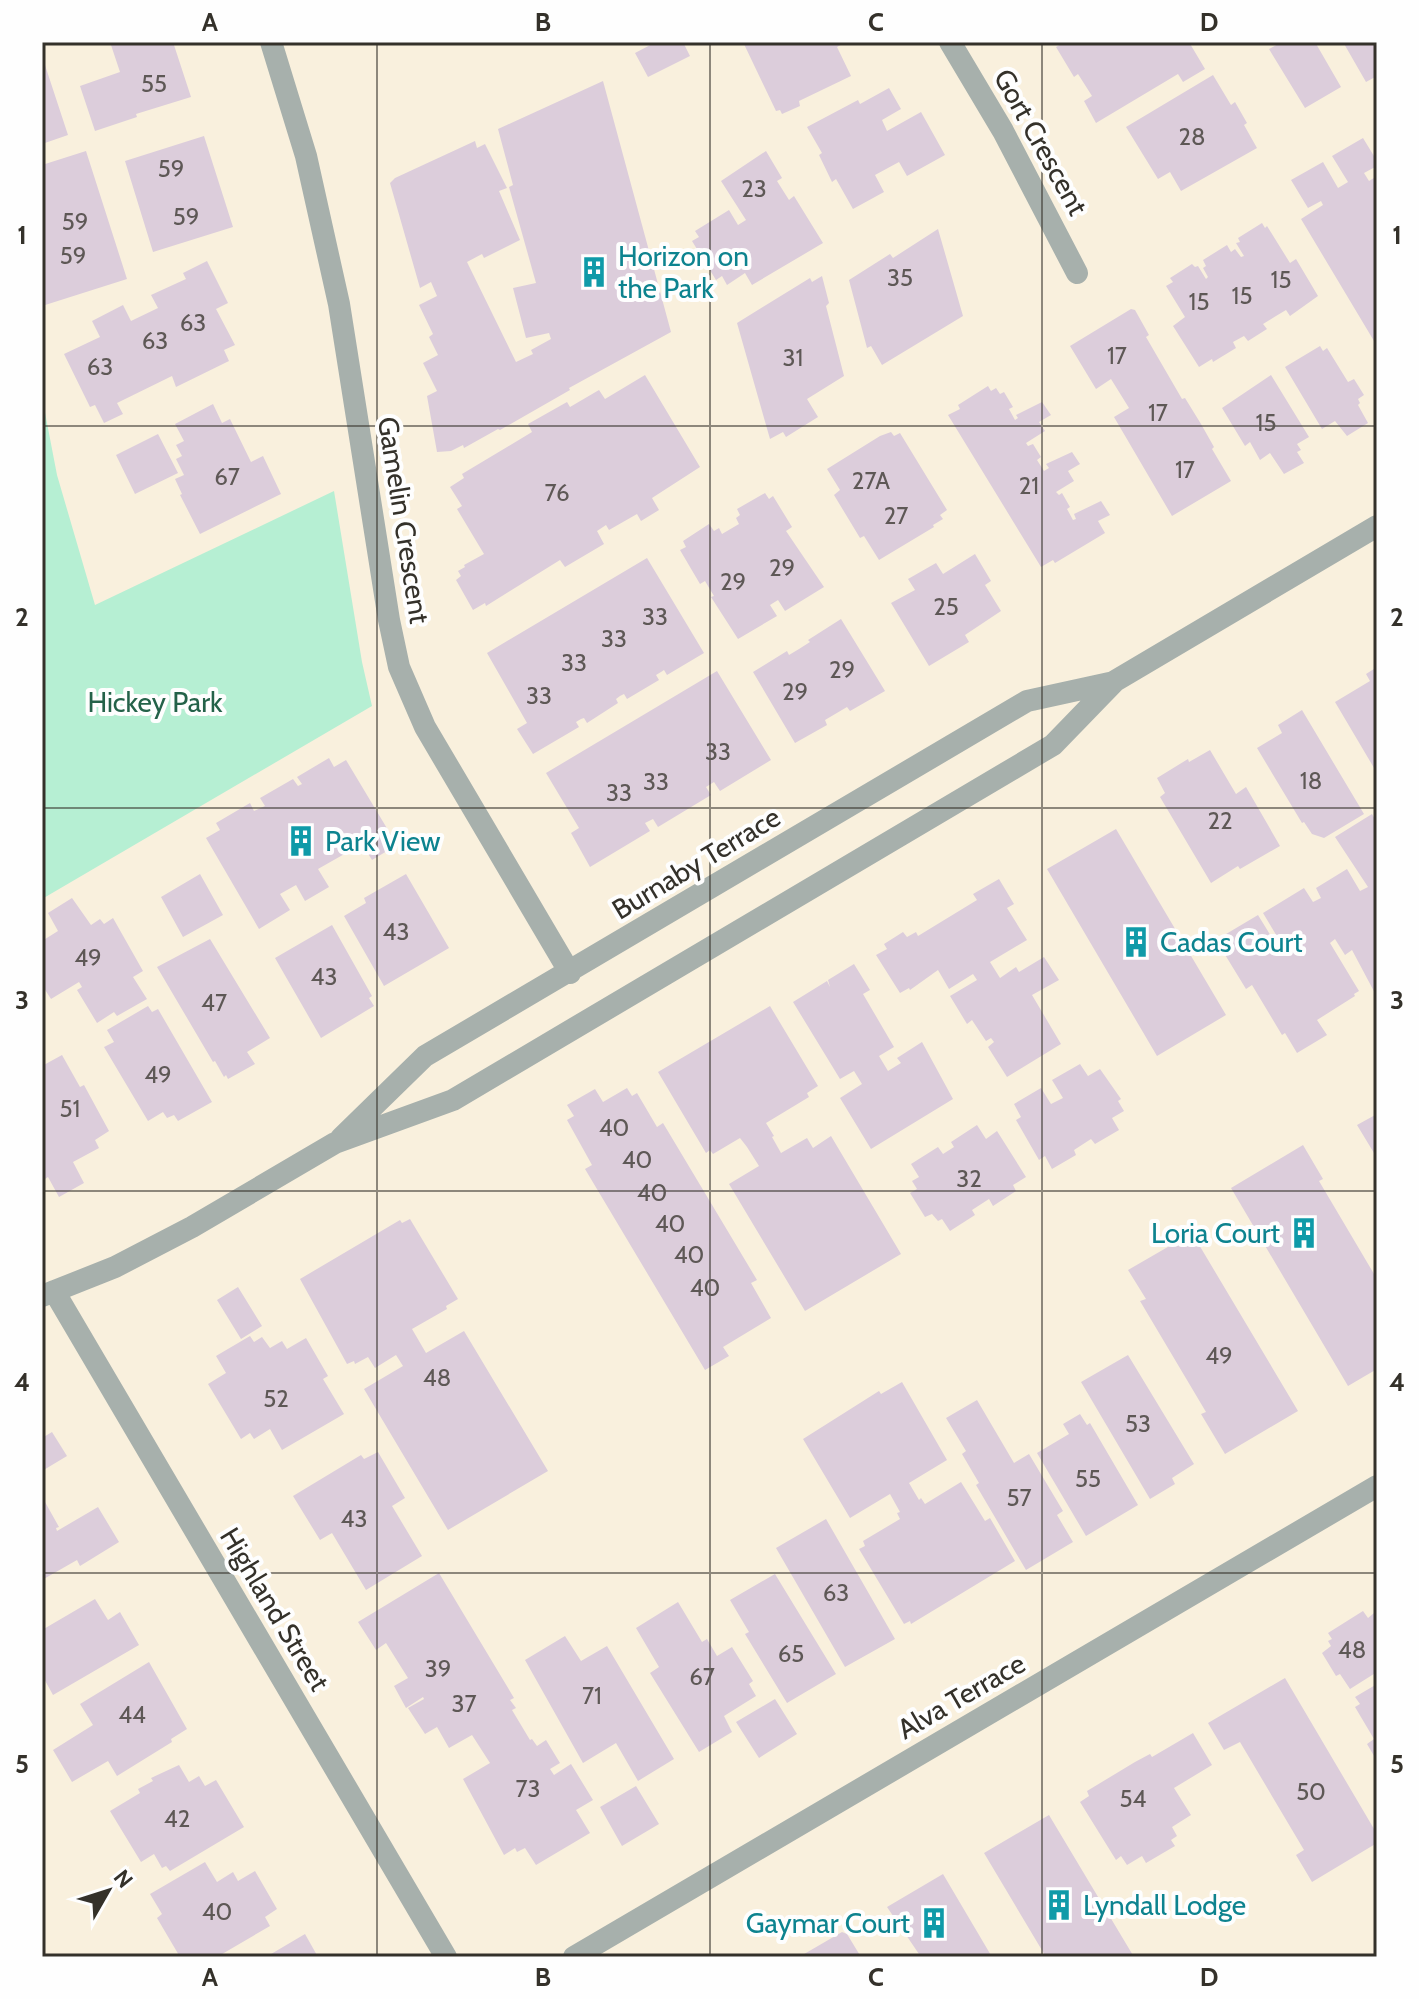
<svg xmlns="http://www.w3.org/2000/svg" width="1419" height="1999" viewBox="0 0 1419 1999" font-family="Cabin,sans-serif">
  <rect width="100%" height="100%" fill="#f9f0dd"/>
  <path fill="#b6efd3" d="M 42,397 L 57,475 L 95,605 L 334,491 L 362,662 L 372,706 L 42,899 Z"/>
  <path fill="#dccddb" d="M 110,42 L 173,42 L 191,97 L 136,114 L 137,117 L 95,131 L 80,86 L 120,72 Z
    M 656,42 L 683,42 L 690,56 L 648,77 L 635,53 Z
    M 743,42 L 846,42 L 837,47 L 851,76 L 799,101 L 800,106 L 782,114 L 780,110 L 776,111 Z
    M 1065,42 L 1189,42 L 1205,69 L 1183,82 L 1178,74 L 1096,123 L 1084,101 L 1092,96 L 1078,74 L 1074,77 L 1056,47 Z
    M 1282,42 L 1315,42 L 1341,87 L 1305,108 L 1269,49 Z
    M 1343,42 L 1377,42 L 1377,76 L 1366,82 Z
    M 42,56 L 68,135 L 42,144 Z
    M 1213,75 L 1231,105 L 1235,102 L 1247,123 L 1244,125 L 1257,148 L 1181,191 L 1170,172 L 1158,179 L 1126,127 Z
    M 603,81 L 671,332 L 569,388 L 570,390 L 500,430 L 498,429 L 464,448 L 463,445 L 451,451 L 437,452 L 427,396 L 437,391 L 423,363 L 438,355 L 429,337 L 433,334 L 419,305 L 437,296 L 431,282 L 420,288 L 390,183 L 395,178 L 475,141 L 477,148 L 485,144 L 507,188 L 499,191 L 520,240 L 484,258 L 482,254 L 467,262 L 516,362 L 533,354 L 531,350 L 551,339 L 549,333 L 526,338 L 513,288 L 536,283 L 509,187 L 513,185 L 498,129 Z
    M 889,88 L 901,109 L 882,120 L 887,131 L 921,112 L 945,155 L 907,176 L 899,162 L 875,175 L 884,192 L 853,209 L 836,179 L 832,182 L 819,155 L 822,153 L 807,127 L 858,100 L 860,104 Z
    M 204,136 L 233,227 L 153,252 L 125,161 Z
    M 1363,138 L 1377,161 L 1377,166 L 1364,173 L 1369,181 L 1377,176 L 1377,346 L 1301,219 L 1323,205 L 1321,201 L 1308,208 L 1291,180 L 1323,162 L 1338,188 L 1348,182 L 1332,156 Z
    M 86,151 L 127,279 L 42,306 L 42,165 Z
    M 766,151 L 782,178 L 777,181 L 789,200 L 794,196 L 823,243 L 752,285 L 745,273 L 727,285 L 722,276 L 716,280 L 692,241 L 699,237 L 695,231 L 729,210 L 738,225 L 746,220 L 721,181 Z
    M 1262,223 L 1265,228 L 1267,226 L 1290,263 L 1296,259 L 1318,296 L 1290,316 L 1286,310 L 1276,316 L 1263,324 L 1267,329 L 1248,341 L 1244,336 L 1233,342 L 1236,348 L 1213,362 L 1212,359 L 1199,367 L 1173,326 L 1185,317 L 1166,286 L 1173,282 L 1170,278 L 1192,264 L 1195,267 L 1198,266 L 1206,279 L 1208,277 L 1203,268 L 1206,266 L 1203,260 L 1227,245 L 1231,252 L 1235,249 L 1241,257 L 1244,256 L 1236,243 L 1240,242 L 1238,238 Z
    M 938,229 L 963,316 L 882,365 L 871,346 L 867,348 L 849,280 L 890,254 L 893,258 Z
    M 207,261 L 228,303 L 216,309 L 235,345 L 224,350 L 229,361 L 176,387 L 172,376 L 117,403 L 123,414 L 104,423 L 95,405 L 90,407 L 64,354 L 100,337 L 92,321 L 123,305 L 131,321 L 158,308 L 151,295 L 186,279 L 183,273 Z
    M 822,276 L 829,303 L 826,306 L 844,376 L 807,399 L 818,417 L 786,437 L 783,432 L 770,439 L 737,323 L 810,278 L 812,282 Z
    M 1131,309 L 1135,310 L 1149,335 L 1146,337 L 1182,399 L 1185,398 L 1201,424 L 1214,447 L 1212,449 L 1231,481 L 1172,516 L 1114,417 L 1129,408 L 1111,379 L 1096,389 L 1070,346 Z
    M 1320,346 L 1323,351 L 1327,348 L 1348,382 L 1354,379 L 1364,395 L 1358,399 L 1360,403 L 1358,405 L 1368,423 L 1347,436 L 1335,421 L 1322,429 L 1285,367 Z
    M 645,375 L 700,467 L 652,498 L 659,510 L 641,521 L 637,514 L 609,530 L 606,525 L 597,531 L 604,544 L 565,567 L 560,560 L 486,606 L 485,603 L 473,610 L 456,580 L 461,576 L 458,571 L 465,567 L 464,565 L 484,554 L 457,509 L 462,506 L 450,487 L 464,478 L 462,474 L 532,432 L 528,424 L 567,402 L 570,407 L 599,390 L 605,399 Z
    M 1271,375 L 1309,437 L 1297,444 L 1301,450 L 1297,452 L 1304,463 L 1284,474 L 1270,453 L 1260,460 L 1250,442 L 1245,446 L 1222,408 Z
    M 988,386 L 991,391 L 996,388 L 1000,394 L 1004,392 L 1013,407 L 1009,409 L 1015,420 L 1018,418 L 1016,415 L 1042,402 L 1051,415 L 1039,422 L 1045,431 L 1026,443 L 1028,446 L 1033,444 L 1041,457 L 1037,460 L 1044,471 L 1049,468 L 1046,464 L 1072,452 L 1080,464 L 1068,471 L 1074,481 L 1056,492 L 1059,495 L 1062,493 L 1070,507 L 1067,509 L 1073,520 L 1076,519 L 1074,514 L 1101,501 L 1110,515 L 1098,521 L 1105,533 L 1055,563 L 1053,560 L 1041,567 L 948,415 L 960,409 L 958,405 Z
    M 213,404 L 222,423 L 230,419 L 251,462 L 263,456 L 281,494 L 200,534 L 180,495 L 182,494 L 175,479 L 184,475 L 176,459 L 182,456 L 176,445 L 184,441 L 175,424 Z
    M 891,432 L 894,436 L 900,433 L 947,510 L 940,515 L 943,519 L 933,525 L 934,527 L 879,560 L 864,536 L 860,538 L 834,495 L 840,490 L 827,469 L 880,436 Z
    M 158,434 L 178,473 L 135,494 L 116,455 Z
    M 765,493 L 769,499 L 773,496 L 792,527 L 786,531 L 824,587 L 785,611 L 778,600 L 770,605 L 777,616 L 738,639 L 711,597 L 714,596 L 705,581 L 700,584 L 680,550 L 686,547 L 683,541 L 709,524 L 714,531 L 719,528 L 722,534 L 739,524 L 736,518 L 740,515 L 737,509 Z
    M 975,554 L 991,581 L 985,585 L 1001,611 L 965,635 L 969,642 L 929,666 L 891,603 L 915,590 L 908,579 L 936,563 L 943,574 Z
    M 647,558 L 704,653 L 667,675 L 664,670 L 661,672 L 656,675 L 659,680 L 627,699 L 624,694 L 620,696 L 616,699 L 618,703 L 587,723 L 584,718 L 581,719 L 576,722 L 579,727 L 533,754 L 517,729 L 527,723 L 487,653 Z
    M 841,619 L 885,691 L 850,711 L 847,707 L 825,720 L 827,725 L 795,743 L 753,672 L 787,651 L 789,655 L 799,649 L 810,642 L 808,640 Z
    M 1377,667 L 1377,773 L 1335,702 L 1370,681 L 1366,674 Z
    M 717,671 L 771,760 L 720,791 L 714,782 L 706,787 L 711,795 L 658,827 L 653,819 L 645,823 L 650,831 L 590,867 L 571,833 L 579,828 L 546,773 Z
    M 1302,710 L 1364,814 L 1324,838 L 1312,834 L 1304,822 L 1302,823 L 1257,748 L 1282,733 L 1278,725 Z
    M 1210,750 L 1236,794 L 1246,787 L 1280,846 L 1240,869 L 1238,866 L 1211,883 L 1160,797 L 1165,793 L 1157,778 L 1188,759 L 1189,762 Z
    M 329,758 L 334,767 L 346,760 L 397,845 L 372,860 L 362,844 L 318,869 L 329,887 L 305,901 L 296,885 L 280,894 L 290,910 L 259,929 L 206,838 L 220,830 L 216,823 L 250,803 L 254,811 L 265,806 L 260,798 L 293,779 L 298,786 L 302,784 L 297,777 Z
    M 1372,814 L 1377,823 L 1377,997 L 1352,950 L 1345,955 L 1335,939 L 1330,943 L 1359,991 L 1354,994 L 1355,996 L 1317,1020 L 1327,1035 L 1297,1053 L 1285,1033 L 1282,1035 L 1252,985 L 1246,989 L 1216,940 L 1258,915 L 1274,941 L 1278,938 L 1263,913 L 1304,888 L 1313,902 L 1321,898 L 1316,888 L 1347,869 L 1360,891 L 1368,887 L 1335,837 Z
    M 1116,829 L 1226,1015 L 1157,1056 L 1047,869 Z
    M 200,874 L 223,915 L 183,937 L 161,897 Z
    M 406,874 L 449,948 L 384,986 L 344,916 L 366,903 L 364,898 Z
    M 999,879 L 1014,904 L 1007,908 L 1027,940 L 990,962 L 1000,978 L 1016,967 L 1019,972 L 1044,957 L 1059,980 L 1032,995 L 1061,1044 L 1007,1077 L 988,1047 L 994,1042 L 991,1038 L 986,1041 L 972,1020 L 967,1024 L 950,996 L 977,980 L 973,974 L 949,989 L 938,970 L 910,990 L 909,988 L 900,993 L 876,955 L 887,949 L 884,944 L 903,932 L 907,937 L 916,932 L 918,936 L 977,900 L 973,894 Z
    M 72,898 L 91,925 L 100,919 L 104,924 L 113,918 L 143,971 L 133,977 L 147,999 L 117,1016 L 114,1012 L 97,1023 L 77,990 L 82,987 L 79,982 L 51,999 L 42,985 L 42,941 L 58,931 L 48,913 Z
    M 332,925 L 372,996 L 369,998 L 374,1006 L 321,1038 L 275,958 Z
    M 210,939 L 270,1038 L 247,1052 L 255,1064 L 228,1079 L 226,1075 L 224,1077 L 215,1061 L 213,1062 L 157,967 Z
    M 854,964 L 870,990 L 863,994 L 894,1047 L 879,1056 L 888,1071 L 901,1063 L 897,1058 L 922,1042 L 953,1099 L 871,1149 L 840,1098 L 862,1084 L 854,1071 L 840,1079 L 793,1002 L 827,981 L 830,987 L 828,980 Z
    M 148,1006 L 152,1012 L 158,1009 L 212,1102 L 178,1121 L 174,1115 L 167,1118 L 163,1112 L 148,1121 L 104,1047 L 114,1042 L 107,1030 Z
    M 770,1006 L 818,1086 L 807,1093 L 809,1097 L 766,1123 L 774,1136 L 772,1137 L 781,1153 L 807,1138 L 813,1148 L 831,1136 L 901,1254 L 805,1311 L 729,1184 L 759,1166 L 747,1147 L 740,1138 L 713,1154 L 710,1150 L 706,1153 L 658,1072 Z
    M 62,1055 L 80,1087 L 84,1085 L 109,1131 L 95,1140 L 99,1148 L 73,1162 L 84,1183 L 59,1197 L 48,1177 L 42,1181 L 42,1066 Z
    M 1080,1064 L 1088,1076 L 1100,1069 L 1121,1099 L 1118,1101 L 1124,1111 L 1112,1118 L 1119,1130 L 1095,1144 L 1091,1139 L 1074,1150 L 1076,1155 L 1052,1169 L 1045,1156 L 1039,1160 L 1016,1120 L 1021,1117 L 1014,1104 L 1041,1088 L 1051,1104 L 1063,1098 L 1052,1080 Z
    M 627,1088 L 632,1096 L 637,1093 L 657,1127 L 663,1123 L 757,1280 L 751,1283 L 771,1318 L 723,1347 L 729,1356 L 705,1370 L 585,1169 L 592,1165 L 567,1120 L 574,1116 L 567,1105 L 595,1089 L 603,1102 Z
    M 1377,1114 L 1377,1158 L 1357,1125 Z
    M 977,1125 L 986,1139 L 997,1131 L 1026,1177 L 1013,1185 L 1016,1191 L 993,1206 L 989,1199 L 972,1210 L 975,1215 L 950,1231 L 942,1219 L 938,1221 L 932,1214 L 925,1217 L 910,1193 L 917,1189 L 912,1181 L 919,1177 L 911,1164 L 938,1147 L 943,1154 L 954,1147 L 951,1142 Z
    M 1303,1145 L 1323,1179 L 1319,1181 L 1377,1279 L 1377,1369 L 1348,1386 L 1231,1188 Z
    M 410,1219 L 458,1299 L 446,1306 L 447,1309 L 412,1329 L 426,1353 L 464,1331 L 548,1471 L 448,1530 L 364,1389 L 403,1366 L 396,1355 L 375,1368 L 368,1357 L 355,1364 L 354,1361 L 347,1364 L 300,1279 L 400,1220 L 402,1223 Z
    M 1192,1233 L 1298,1411 L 1225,1454 L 1201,1414 L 1206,1412 L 1140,1301 L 1146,1299 L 1128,1270 Z
    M 238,1287 L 262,1326 L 241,1339 L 217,1300 Z
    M 250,1336 L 254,1342 L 262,1337 L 270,1348 L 282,1341 L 287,1349 L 306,1338 L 328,1376 L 323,1379 L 344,1414 L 282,1450 L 270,1429 L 254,1439 L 250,1433 L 241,1439 L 208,1384 L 226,1373 L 216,1356 Z
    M 1128,1355 L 1194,1464 L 1172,1478 L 1175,1484 L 1150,1499 L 1081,1382 Z
    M 902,1382 L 947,1460 L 909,1483 L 919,1500 L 921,1498 L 925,1504 L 961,1482 L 985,1521 L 990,1518 L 1015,1561 L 911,1624 L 910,1621 L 904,1624 L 859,1549 L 865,1546 L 863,1541 L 900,1519 L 897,1513 L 900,1512 L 890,1494 L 850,1518 L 803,1439 L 879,1391 L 881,1394 Z
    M 977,1400 L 1014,1463 L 1029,1454 L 1063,1511 L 1057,1515 L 1073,1542 L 1026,1570 L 976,1485 L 979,1483 L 962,1454 L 966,1451 L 946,1418 Z
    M 1080,1414 L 1087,1425 L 1090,1423 L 1138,1505 L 1086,1536 L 1037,1453 L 1069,1434 L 1063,1424 Z
    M 52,1432 L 67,1456 L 42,1471 L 42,1438 Z
    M 378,1452 L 405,1498 L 392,1506 L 422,1556 L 366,1590 L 332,1533 L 320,1540 L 293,1496 L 361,1455 L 364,1459 Z
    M 45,1502 L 59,1527 L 56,1528 L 57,1531 L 98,1507 L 119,1542 L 80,1566 L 77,1560 L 42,1580 L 42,1503 Z
    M 826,1519 L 895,1639 L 845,1667 L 776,1548 Z
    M 439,1573 L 514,1698 L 510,1700 L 516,1708 L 512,1710 L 530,1740 L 532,1739 L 537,1746 L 546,1740 L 560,1763 L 550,1769 L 554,1775 L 571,1764 L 593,1800 L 576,1810 L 590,1833 L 536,1865 L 525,1848 L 517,1852 L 515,1848 L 504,1855 L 463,1779 L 490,1763 L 472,1735 L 449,1748 L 437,1727 L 425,1734 L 408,1708 L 424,1699 L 423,1697 L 406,1708 L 394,1686 L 408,1678 L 386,1643 L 376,1650 L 358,1622 Z
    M 775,1574 L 836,1674 L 787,1703 L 745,1634 L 749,1632 L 730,1600 Z
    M 95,1599 L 108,1620 L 120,1612 L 139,1645 L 53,1695 L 42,1675 L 42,1630 Z
    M 678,1602 L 702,1642 L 707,1639 L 717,1656 L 732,1647 L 753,1681 L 749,1684 L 756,1696 L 724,1716 L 732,1732 L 699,1752 L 650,1673 L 659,1667 L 636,1628 Z
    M 1363,1611 L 1368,1618 L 1374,1613 L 1377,1617 L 1377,1672 L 1350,1689 L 1340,1674 L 1336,1676 L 1322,1653 L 1331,1646 L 1328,1641 L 1332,1639 L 1328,1633 Z
    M 565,1636 L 581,1661 L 607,1646 L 674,1759 L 638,1781 L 616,1743 L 583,1763 L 525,1660 Z
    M 149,1662 L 187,1729 L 171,1739 L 172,1742 L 117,1776 L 108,1761 L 72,1782 L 53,1750 L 93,1725 L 80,1704 Z
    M 1285,1678 L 1377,1834 L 1377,1843 L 1312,1882 L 1296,1855 L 1304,1850 L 1240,1742 L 1224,1750 L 1208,1723 Z
    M 1377,1684 L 1377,1761 L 1367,1744 L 1374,1739 L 1355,1707 L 1360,1704 L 1355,1697 Z
    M 775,1699 L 797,1734 L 759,1758 L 736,1722 Z
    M 1193,1733 L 1212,1765 L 1174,1788 L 1191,1815 L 1172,1827 L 1177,1836 L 1171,1840 L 1175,1846 L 1146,1863 L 1142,1856 L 1127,1865 L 1121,1856 L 1116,1860 L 1080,1802 L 1089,1796 L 1087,1791 L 1135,1762 L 1150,1754 L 1152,1757 Z
    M 179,1765 L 189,1782 L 199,1776 L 205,1786 L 216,1780 L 244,1827 L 170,1871 L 166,1866 L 162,1868 L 154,1854 L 141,1862 L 110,1811 L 140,1793 L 138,1789 L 153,1781 L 151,1778 Z
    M 636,1786 L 659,1824 L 622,1846 L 600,1807 Z
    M 1049,1815 L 1134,1957 L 1046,1957 L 984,1853 Z
    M 205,1862 L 217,1882 L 233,1872 L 238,1881 L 255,1871 L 277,1909 L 265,1917 L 270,1926 L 217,1957 L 180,1957 L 157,1918 L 162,1914 L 150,1894 Z
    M 943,1874 L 992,1957 L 921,1957 L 887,1907 Z
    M 842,1932 L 847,1934 L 861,1957 L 799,1957 Z
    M 305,1934 L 318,1957 L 266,1957 Z"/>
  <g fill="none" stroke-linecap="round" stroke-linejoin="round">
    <path stroke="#a7b0ac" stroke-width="22" d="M 271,42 L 306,156 L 339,304 L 389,620 L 399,667 L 425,727 L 570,973
      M 950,42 L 1003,131 L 1077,273
      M 341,1138 L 425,1056 L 1027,701 L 1114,682
      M 54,1291 L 446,1957
      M 42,1296 L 115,1267 L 192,1227 L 335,1143 L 453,1100 L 1053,745 L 1115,681 L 1377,526
      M 574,1957 L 1377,1486"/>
  </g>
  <path fill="none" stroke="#34312a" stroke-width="2" stroke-opacity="0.55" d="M 377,42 L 377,1957M 710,42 L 710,1957M 1042,42 L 1042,1957M 42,426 L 1377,426M 42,808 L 1377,808M 42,1191 L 1377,1191M 42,1573 L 1377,1573"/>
  <defs>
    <symbol id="building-bare" viewBox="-9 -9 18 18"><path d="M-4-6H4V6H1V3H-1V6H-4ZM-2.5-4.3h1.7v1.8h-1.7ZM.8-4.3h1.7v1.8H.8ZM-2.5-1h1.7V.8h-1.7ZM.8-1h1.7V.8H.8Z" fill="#0f9aa8" stroke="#fefefe" stroke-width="2.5" paint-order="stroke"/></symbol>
  </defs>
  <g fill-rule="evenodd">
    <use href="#building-bare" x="572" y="250" width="44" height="44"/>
    <use href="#building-bare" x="279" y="819" width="44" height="44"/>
    <use href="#building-bare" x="1114" y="920" width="44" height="44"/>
    <use href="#building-bare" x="1282" y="1211" width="44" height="44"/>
    <use href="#building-bare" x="1037" y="1883" width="44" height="44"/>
    <use href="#building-bare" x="912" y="1901" width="44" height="44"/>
  </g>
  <g text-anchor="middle" stroke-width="8" stroke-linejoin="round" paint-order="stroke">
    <g font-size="24" fill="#5e5856">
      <text x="154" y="92">55</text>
      <text x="1192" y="145">28</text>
      <text x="171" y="177">59</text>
      <text x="754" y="197">23</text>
      <text x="186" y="225">59</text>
      <text x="75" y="230">59</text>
      <text x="73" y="264">59</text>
      <text x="900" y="286">35</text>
      <text x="1281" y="288">15</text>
      <text x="1242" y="304">15</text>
      <text x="1199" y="310">15</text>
      <text x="193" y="331">63</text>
      <text x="155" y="349">63</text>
      <text x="1117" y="364">17</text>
      <text x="793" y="366">31</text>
      <text x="100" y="375">63</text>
      <text x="1158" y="421">17</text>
      <text x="1266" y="431">15</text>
      <text x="1185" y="478">17</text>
      <text x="227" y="485">67</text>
      <text x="871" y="489">27A</text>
      <text x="1029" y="494">21</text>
      <text x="557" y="501">76</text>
      <text x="896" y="524">27</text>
      <text x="782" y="576">29</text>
      <text x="733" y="590">29</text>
      <text x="946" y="615">25</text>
      <text x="655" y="625">33</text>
      <text x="614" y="647">33</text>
      <text x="574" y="671">33</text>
      <text x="842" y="678">29</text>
      <text x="795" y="700">29</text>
      <text x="539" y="704">33</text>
      <text x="718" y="760">33</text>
      <text x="1311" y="789">18</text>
      <text x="656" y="790">33</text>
      <text x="619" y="801">33</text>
      <text x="1220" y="829">22</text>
      <text x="396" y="940">43</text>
      <text x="88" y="966">49</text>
      <text x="324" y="985">43</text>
      <text x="214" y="1011">47</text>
      <text x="158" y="1083">49</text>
      <text x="70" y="1117">51</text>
      <text x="614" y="1136">40</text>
      <text x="637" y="1168">40</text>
      <text x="969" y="1187">32</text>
      <text x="652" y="1201">40</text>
      <text x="670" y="1232">40</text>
      <text x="689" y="1263">40</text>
      <text x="705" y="1296">40</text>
      <text x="1219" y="1364">49</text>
      <text x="437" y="1386">48</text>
      <text x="276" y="1407">52</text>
      <text x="1138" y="1432">53</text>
      <text x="1088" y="1487">55</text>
      <text x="1019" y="1506">57</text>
      <text x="354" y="1527">43</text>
      <text x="836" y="1601">63</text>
      <text x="1352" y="1658">48</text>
      <text x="791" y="1662">65</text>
      <text x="438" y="1677">39</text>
      <text x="702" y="1685">67</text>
      <text x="592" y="1704">71</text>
      <text x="464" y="1712">37</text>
      <text x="132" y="1723">44</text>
      <text x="528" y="1797">73</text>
      <text x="1311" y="1800">50</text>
      <text x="1133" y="1807">54</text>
      <text x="177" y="1827">42</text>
      <text x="217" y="1920">40</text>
    </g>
    <g font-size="28" fill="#34312a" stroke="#fefefe">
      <text transform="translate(1041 142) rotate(61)" y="10">Gort Crescent</text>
      <text transform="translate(404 520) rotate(81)" y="10">Gamelin Crescent</text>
      <text transform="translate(696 863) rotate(-31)" y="10">Burnaby Terrace</text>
      <text transform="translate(275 1609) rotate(59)" y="10">Highland Street</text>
      <text transform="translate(961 1696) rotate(-30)" y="10">Alva Terrace</text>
    </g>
    <g font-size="28" fill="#0d838f" stroke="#fefefe" text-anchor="start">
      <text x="618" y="266">Horizon on<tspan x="618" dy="32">the Park</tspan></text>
      <text x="325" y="851">Park View</text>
      <text x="1160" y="952">Cadas Court</text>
      <text x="1280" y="1243" text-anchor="end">Loria Court</text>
      <text x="1083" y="1915">Lyndall Lodge</text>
      <text x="910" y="1933" text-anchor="end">Gaymar Court</text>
    </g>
    <g font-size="28" fill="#246249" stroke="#fefefe">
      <text x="155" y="712">Hickey Park</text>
    </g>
  </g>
  <rect width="1419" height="1999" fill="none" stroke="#fefefe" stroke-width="88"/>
  <g transform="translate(108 1891) rotate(51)" stroke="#fefefe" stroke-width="6" paint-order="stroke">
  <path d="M0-6L14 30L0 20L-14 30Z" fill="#34312a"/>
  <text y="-12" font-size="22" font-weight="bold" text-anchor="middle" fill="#34312a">N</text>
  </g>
  <rect x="44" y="44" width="1331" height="1911" fill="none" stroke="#34312a" stroke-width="3"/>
  <g font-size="26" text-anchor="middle" font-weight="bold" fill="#34312a">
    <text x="210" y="31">A</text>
    <text x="543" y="31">B</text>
    <text x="876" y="31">C</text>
    <text x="1209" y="31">D</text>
    <text x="22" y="244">1</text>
    <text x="1397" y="244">1</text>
    <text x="22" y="626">2</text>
    <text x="1397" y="626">2</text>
    <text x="22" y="1009">3</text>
    <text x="1397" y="1009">3</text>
    <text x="22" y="1391">4</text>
    <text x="1397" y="1391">4</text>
    <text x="22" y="1773">5</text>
    <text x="1397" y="1773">5</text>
    <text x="210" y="1986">A</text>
    <text x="543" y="1986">B</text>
    <text x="876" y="1986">C</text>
    <text x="1209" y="1986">D</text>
  </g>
</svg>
